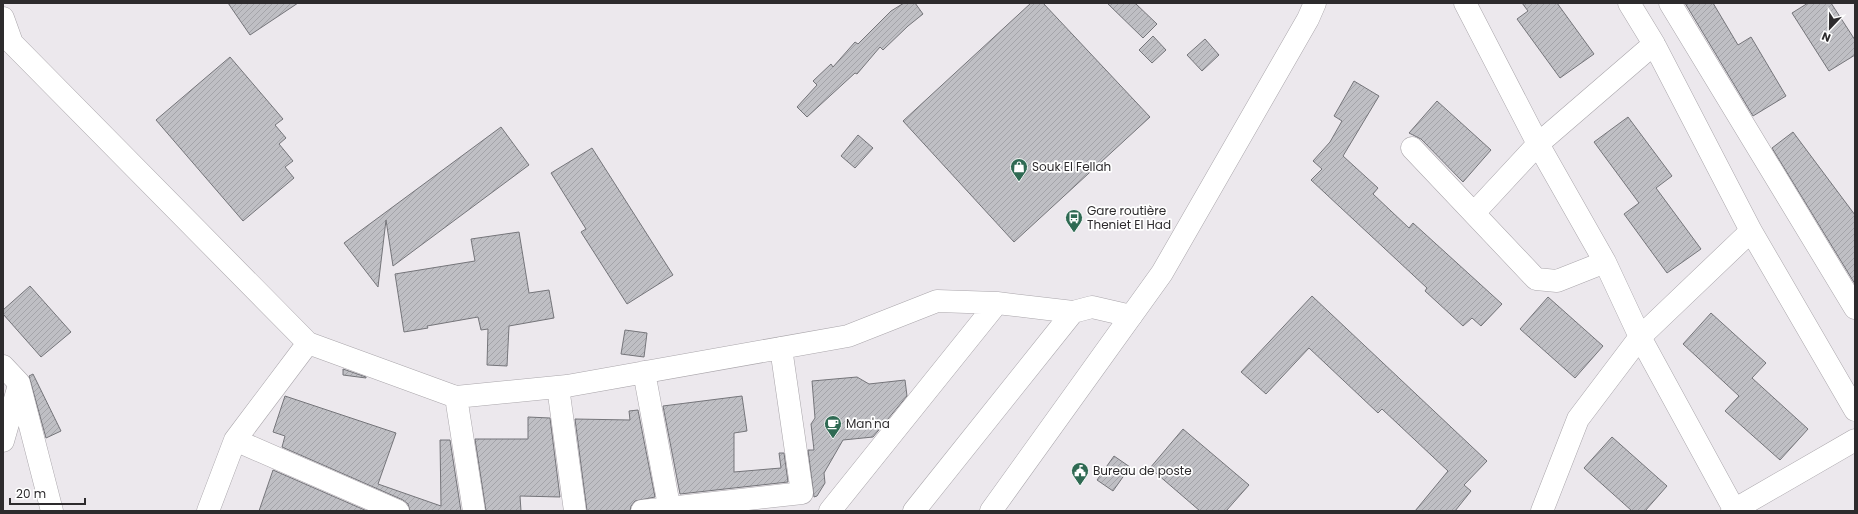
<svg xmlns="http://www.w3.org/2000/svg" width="1858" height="514" viewBox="0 0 1858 514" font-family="Poppins,sans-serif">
  <defs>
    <pattern id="building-hatch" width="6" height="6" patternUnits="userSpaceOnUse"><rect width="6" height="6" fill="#bfbfc4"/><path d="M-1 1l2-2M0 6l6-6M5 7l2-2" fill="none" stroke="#a4a4a9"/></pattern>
  </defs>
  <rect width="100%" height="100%" fill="#ece8ed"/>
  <path fill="url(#building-hatch)" stroke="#75757a" d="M 228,3 L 298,3 L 250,35 Z
    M 904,3 L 915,3 L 923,14 L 908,26 L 883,50 L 880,47 L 857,74 L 855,73 L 807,117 L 797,107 L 817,85 L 813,81 L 831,64 L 833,67 L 855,42 L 858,44 L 891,11 Z
    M 1031,3 L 1043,3 L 1150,117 L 1014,242 L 903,121 Z
    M 1107,3 L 1135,3 L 1157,24 L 1143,38 Z
    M 1522,3 L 1557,3 L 1594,54 L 1560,78 L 1517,19 L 1528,11 Z
    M 1685,3 L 1713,3 L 1738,45 L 1751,37 L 1786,96 L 1753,116 Z
    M 1808,3 L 1831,3 L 1855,40 L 1855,55 L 1829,71 L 1792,13 Z
    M 1153,36 L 1166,50 L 1152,63 L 1139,50 Z
    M 1205,39 L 1219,55 L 1202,71 L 1187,55 Z
    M 230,57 L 283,119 L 275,125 L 286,138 L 279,144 L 293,161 L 285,167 L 294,178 L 243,221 L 156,120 Z
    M 1354,81 L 1379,96 L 1343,156 L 1378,188 L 1373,194 L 1409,228 L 1413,223 L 1502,304 L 1481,326 L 1472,318 L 1463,326 L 1425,291 L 1427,288 L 1311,180 L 1322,169 L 1313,161 L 1330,142 L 1342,121 L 1334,116 Z
    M 1437,101 L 1491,150 L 1463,182 L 1421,139 L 1409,133 Z
    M 1628,117 L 1672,176 L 1656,188 L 1701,249 L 1667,273 L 1624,214 L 1639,203 L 1594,142 Z
    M 501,127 L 529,165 L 393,266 L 386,220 L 378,287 L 344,243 Z
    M 1793,132 L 1855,215 L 1855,284 L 1772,148 Z
    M 858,135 L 873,148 L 855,168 L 841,156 Z
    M 592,148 L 673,275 L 627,304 L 581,232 L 586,229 L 551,173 Z
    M 519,232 L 529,293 L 549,290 L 554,318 L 509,326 L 507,366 L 487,365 L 488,329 L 481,330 L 478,317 L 427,326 L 428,328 L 404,332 L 395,274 L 475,261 L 471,239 Z
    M 30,286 L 71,332 L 41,357 L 3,314 L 3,310 Z
    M 1312,296 L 1487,461 L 1464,485 L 1471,491 L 1455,511 L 1415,511 L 1448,471 L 1382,409 L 1378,413 L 1309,348 L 1266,394 L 1241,372 Z
    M 1548,297 L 1603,346 L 1575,378 L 1520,329 Z
    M 1711,313 L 1766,363 L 1752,378 L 1808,429 L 1780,460 L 1725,411 L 1739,396 L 1683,344 Z
    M 625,330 L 647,333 L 644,357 L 621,354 Z
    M 343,369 L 366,377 L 366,378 L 343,375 Z
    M 33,374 L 61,431 L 46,438 L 29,376 Z
    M 857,377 L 869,384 L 905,380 L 907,396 L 873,437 L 843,440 L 824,473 L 825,483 L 817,496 L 814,497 L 808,450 L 814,450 L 811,424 L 815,418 L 812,381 Z
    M 285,396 L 396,433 L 378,484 L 441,506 L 440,440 L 450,440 L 461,511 L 410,511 L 408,504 L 403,500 L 282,447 L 285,436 L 273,432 Z
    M 742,396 L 747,431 L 734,433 L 734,472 L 781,468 L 779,453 L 784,453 L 788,482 L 680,494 L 663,406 Z
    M 638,410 L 655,497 L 635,501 L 631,506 L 630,511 L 587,511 L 575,419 L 630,420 L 629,411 Z
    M 528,417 L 550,418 L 560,497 L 520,496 L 521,511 L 486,511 L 475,439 L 528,439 Z
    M 1183,429 L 1249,485 L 1226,511 L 1200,511 L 1150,468 Z
    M 1612,437 L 1667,486 L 1645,511 L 1632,511 L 1584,468 Z
    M 1114,456 L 1130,467 L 1113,491 L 1097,480 Z
    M 273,470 L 367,511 L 259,511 Z"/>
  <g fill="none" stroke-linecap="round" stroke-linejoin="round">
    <defs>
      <path id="minor" d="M 1465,3 L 1538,144 L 1605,262 L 1640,337 L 1735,511
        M 1629,3 L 1654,44 L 1751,231 L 1855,410
        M 1670,3 L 1855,308
        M 3,18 L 12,43 L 308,343 L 456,397 L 474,511
        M 1412,148 L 1536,279 L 1557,281 L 1605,262
        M 1474,213 L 1538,144 L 1654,44
        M 3,366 L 19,383 L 52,511
        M 644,372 L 670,511
        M 558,387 L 575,511
        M 456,397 L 567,386 L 848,336 L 937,301 L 997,303
        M 235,440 L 398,511
        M 3,441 L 19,385
        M 208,511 L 235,440 L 308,343
        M 642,511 L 802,493 L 781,348
        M 830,511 L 997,303 L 1073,312 L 1092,307 L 1131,316
        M 914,511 L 1073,312
        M 1542,511 L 1578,419 L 1640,337 L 1751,231
        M 1732,511 L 1855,440"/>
      <path id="primary" d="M 991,511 L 1162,273 L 1308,19 L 1315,3"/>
    </defs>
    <use href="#minor" stroke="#aaa6ab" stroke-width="23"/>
    <use href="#primary" stroke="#aaa6ab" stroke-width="23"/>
    <use href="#minor" stroke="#fff" stroke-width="22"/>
    <use href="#primary" stroke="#fff" stroke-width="22"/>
  </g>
  <defs>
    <symbol id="shop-pin" viewBox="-11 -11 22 30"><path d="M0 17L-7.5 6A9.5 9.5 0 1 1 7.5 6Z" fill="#2f6a53" stroke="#fff"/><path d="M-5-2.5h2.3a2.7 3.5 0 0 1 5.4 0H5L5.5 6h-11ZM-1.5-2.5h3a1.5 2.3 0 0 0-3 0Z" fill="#fff"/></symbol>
    <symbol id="bus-pin" viewBox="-11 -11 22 30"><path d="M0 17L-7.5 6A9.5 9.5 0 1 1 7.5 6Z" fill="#2f6a53" stroke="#fff"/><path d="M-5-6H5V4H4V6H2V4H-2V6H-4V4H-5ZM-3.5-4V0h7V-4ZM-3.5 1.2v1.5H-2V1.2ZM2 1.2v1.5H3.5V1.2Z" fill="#fff"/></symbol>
    <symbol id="cafe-pin" viewBox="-11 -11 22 30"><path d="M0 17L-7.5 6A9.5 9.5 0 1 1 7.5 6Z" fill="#2f6a53" stroke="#fff"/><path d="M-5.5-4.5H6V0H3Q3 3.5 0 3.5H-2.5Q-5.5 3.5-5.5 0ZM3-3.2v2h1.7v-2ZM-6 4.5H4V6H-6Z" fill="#fff"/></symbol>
    <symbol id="civic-pin" viewBox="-11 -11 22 30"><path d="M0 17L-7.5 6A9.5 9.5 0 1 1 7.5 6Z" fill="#2f6a53" stroke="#fff"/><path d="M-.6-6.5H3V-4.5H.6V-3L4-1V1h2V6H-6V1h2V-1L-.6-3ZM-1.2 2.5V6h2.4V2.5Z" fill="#fff"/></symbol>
  </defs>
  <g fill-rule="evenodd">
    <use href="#shop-pin" x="1009" y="157" width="20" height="27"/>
    <use href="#bus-pin" x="1064" y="208" width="20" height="27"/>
    <use href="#cafe-pin" x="823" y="414" width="20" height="27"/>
    <use href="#civic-pin" x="1070" y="461" width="20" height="27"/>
  </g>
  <g text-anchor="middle" stroke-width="3.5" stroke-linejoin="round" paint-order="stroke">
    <g font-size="12" fill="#2d2b2d" stroke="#fff" text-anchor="start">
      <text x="1032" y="171">Souk El Fellah</text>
      <text x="1087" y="215">Gare routière<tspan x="1087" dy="14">Theniet El Had</tspan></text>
      <text x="846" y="428">Man'na</text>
      <text x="1093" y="475">Bureau de poste</text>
    </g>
  </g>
  <rect width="1858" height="514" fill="none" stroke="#2d2b2d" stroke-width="8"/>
  <g transform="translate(1830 28) rotate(202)" stroke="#ffffff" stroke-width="3" paint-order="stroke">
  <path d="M0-3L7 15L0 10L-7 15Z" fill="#2d2b2d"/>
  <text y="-6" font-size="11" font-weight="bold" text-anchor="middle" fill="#2d2b2d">N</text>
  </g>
  <path d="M10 498v6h75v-6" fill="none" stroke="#2d2b2d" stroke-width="2"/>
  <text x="16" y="498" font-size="12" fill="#2d2b2d" stroke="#ffffff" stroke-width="3" paint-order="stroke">20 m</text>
</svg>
